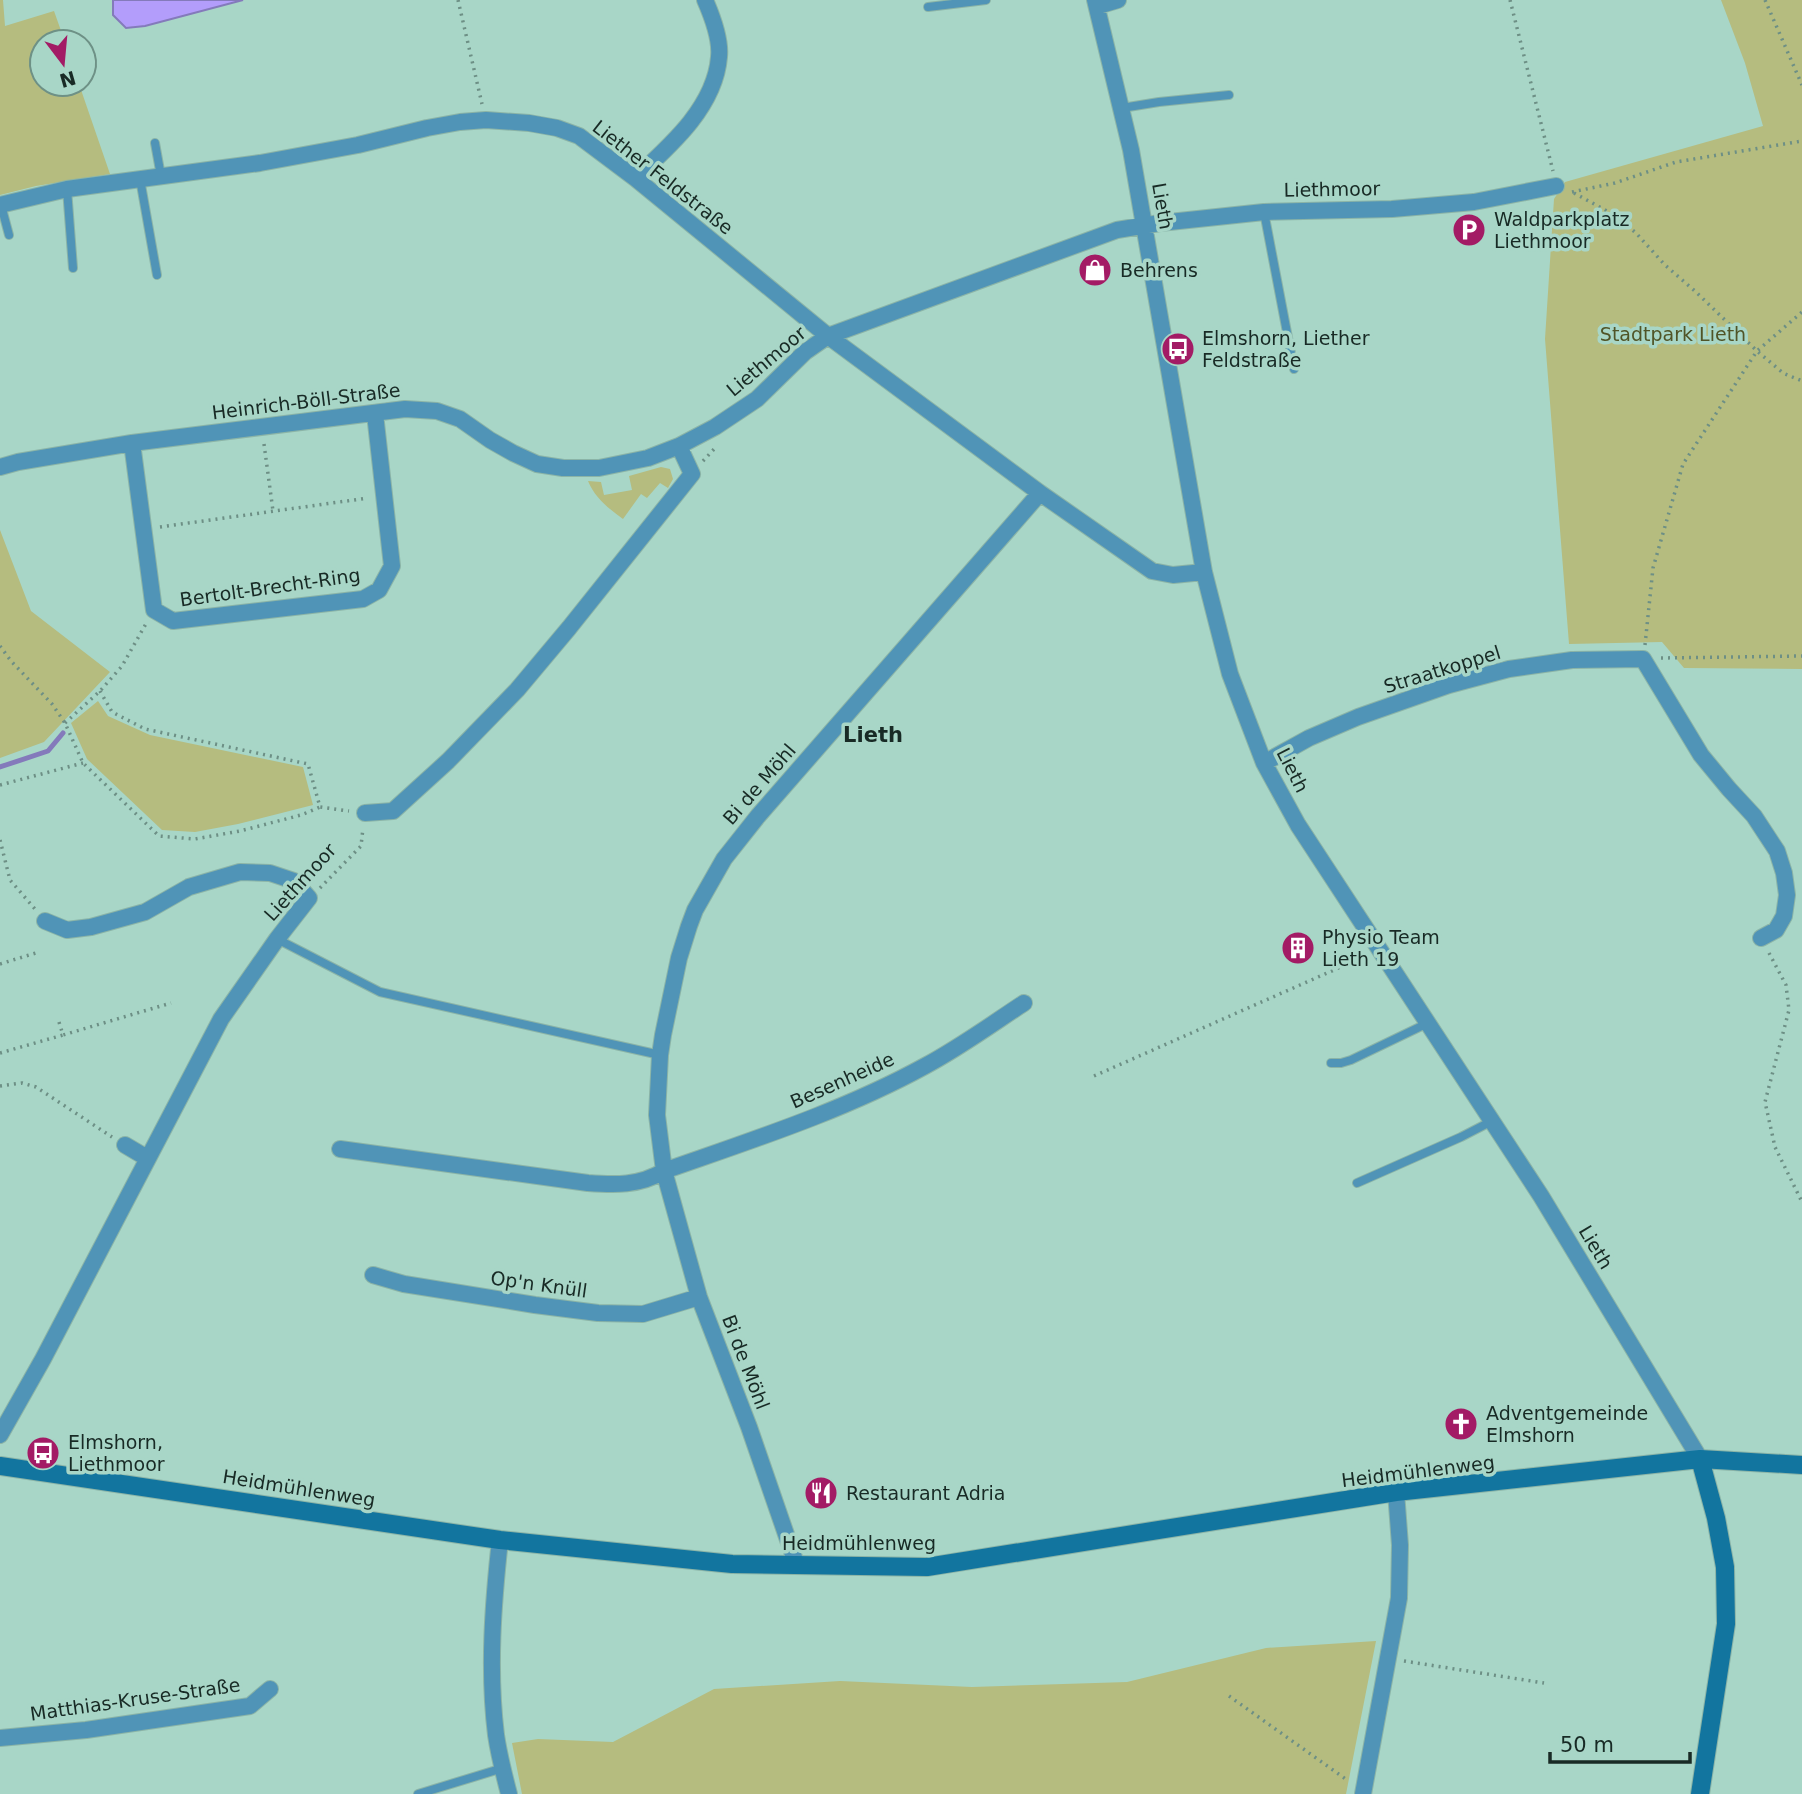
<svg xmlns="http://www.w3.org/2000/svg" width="1802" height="1794" viewBox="0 0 1802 1794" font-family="'DejaVu Sans',sans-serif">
  <rect width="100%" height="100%" fill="#a8d6c7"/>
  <path fill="#b5bc7f" d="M 0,0 L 3,0 L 5,26 L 54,11 L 65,42 L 42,42 L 42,84 L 79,84 L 110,174 L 36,186 L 0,195 Z
    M 1721,0 L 1802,0 L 1802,669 L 1684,668 L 1662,642 L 1569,644 L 1545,339 L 1554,199 L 1565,182 L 1763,126 L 1745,63 Z
    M 661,467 L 670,469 L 673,479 L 668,488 L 660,483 L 647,498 L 641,494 L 623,519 C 608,508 595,498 588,481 L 601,482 L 604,495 L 632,490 L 629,476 Z
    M 0,530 L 31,611 L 110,672 L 44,742 L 0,758 Z
    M 98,701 L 108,716 L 150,735 L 303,767 L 313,805 L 238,824 L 195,832 L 162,830 L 87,759 L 71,723 Z
    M 1376,1641 L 1346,1794 L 522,1794 L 512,1743 L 538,1739 L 613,1742 L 714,1689 L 840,1681 L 972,1687 L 1127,1682 L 1266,1648 Z"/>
  <path fill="#b39dfb" stroke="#847abb" stroke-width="2" d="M 113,0 L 243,0 L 145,26 L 126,28 L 113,15 Z"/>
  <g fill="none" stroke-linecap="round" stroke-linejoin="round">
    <path stroke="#847abb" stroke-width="5" d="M 0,767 L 48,751 L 63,733"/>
    <defs>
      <path id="lane" d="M 928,7 L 986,0
        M 1122,108 L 1159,102 L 1229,95
        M 155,143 L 161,176
        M 140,179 L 157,275
        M 67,189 L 73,268
        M 1,205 L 9,235
        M 1264,212 L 1294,369
        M 277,939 L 380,992 L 660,1055
        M 1331,1063 L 1341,1063 L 1351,1060 L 1428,1023
        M 1357,1183 L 1461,1137 L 1492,1121
        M 418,1794 L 503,1768"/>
      <path id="street" d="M 1095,0 L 1131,150 L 1204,572 L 1230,674 L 1264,763 L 1298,825 L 1541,1196 L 1700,1459
        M 1098,6 L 1118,0
        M 635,178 C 670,146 715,107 719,57 C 721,39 712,16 705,0
        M 0,205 L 67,189 L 260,163 L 358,145 L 427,128 L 460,122 L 486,120 L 529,123 L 557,128 L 579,136 L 635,178 L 828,336 L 1040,493 L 1152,571 L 1173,575 L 1204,572
        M 375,414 L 392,566 L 379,590 L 363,599 L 173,621 L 154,610 L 132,443 L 405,409 L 437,411 L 460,419 L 490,440 L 513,453 L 537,464 L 563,468 L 599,468 L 648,458 L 679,446 L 715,427 L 757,399 L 805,352 L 828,336 L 1117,230 L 1160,223 L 1264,212 L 1392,209 L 1474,202 L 1556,186
        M 0,467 L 18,462 L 132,443
        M 1264,763 L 1309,738 L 1358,717 L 1449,685 L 1509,669 L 1572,660 L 1643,659 L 1701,755 L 1729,789 L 1754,816 L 1777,851 L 1784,873 L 1787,895 L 1784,916 L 1776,930 L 1761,938
        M 365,813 L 393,811 L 448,761 L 517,690 L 569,628 L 692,474 L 679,446
        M 125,1145 L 147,1158
        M 340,1149 L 588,1183 C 615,1185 639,1186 664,1171 C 752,1140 843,1111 925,1066 C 959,1048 992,1024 1024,1003
        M 373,1275 L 404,1284 L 535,1305 L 598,1313 L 643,1314 L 699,1297
        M 0,1435 L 43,1359 L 221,1019 L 277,939 L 309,898 L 294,881 L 270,873 L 240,872 L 189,887 L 145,912 L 91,927 L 67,930 L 45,921
        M 500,1540 C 493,1604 488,1670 496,1735 C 499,1755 504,1775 509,1794
        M 797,1566 L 749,1427 L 699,1297 L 664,1171 L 657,1115 L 660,1055 L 663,1035 L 679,958 L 689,926 L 695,910 L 724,859 L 758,816 L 1040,493
        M 0,1738 L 86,1730 L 250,1706 L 270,1689
        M 1363,1794 L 1399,1598 L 1400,1545 L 1396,1492"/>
      <path id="secondary" d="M 1700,1459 L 1716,1518 L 1725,1567 L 1726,1624 L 1700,1794
        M 0,1466 L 500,1540 L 732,1564 L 927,1567 L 1396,1492 L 1700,1459 L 1802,1465"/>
    </defs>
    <use href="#lane" stroke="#8bb4a7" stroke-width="10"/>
    <use href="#street" stroke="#8bb4a7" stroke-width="18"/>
    <use href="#secondary" stroke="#8bb4a7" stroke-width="20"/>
    <path stroke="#6d8f85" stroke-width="3.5" stroke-dasharray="2 5" stroke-linecap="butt" d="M 458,0 L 482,104
      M 1510,0 L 1553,171
      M 1765,0 L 1802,85
      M 1572,192 L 1615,183 L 1676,162 L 1802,141
      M 1574,193 L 1616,216 L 1636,233 L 1665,265 L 1696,292 L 1757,351 L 1783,373 L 1802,381
      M 264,444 L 273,511
      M 703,461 L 717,446
      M 160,527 L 368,498
      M 1645,645 L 1653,568 L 1683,464 L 1757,351 L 1802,312
      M 0,646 L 11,661 L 52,704 L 65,723 L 83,763 L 159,836 L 195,839 L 240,831 L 301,815 L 320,807
      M 1661,658 L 1802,656
      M 100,691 L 112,712 L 145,729 L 308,764 L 320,807 L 349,811
      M 65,723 L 100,691 L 122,666 L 147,622
      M 0,785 L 83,763
      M 0,840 L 10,880 L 35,909
      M 320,888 L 361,846 L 363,828
      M 1769,953 L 1786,985 L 1789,1010 L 1765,1102 L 1775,1147 L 1802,1202
      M 0,964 L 39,952
      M 59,1022 L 63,1035 L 171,1003
      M 0,1053 L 63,1035
      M 1094,1076 L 1343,966 L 1361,949
      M 0,1086 L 22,1083 L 36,1087 L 112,1137
      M 1404,1661 L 1544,1683
      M 1229,1696 L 1347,1780"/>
    <use href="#lane" stroke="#5094b7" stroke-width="8"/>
    <use href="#street" stroke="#5094b7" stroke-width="16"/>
    <use href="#secondary" stroke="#12759f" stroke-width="18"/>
  </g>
  <defs>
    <symbol id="parking-disc" viewBox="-11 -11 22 22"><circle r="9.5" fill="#a31b65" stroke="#a8d6c7"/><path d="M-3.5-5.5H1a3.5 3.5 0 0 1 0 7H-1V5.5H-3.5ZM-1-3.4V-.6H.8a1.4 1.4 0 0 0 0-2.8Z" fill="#fff"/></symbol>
    <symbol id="shop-disc" viewBox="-11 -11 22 22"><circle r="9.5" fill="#a31b65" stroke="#a8d6c7"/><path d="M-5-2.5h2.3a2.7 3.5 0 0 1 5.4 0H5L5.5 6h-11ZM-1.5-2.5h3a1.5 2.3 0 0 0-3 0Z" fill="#fff"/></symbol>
    <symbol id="bus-disc" viewBox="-11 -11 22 22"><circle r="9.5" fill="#a31b65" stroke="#a8d6c7"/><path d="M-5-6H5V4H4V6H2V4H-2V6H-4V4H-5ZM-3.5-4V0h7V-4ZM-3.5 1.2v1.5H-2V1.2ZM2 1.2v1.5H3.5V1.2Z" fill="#fff"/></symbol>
    <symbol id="building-disc" viewBox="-11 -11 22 22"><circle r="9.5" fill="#a31b65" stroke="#a8d6c7"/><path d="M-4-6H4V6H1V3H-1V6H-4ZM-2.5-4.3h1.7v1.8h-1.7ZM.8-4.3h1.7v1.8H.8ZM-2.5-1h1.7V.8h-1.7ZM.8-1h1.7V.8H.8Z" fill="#fff"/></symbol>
    <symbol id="church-disc" viewBox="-11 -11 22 22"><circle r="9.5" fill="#a31b65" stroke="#a8d6c7"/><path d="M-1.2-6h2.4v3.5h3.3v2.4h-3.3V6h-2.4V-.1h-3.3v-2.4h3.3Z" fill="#fff"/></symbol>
    <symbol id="restaurant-disc" viewBox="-11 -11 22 22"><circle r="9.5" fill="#a31b65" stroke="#a8d6c7"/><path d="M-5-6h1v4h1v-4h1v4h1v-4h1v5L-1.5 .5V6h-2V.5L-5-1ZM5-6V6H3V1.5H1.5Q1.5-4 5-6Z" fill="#fff"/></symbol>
  </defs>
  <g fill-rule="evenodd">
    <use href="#parking-disc" x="1450" y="211" width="38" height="38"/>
    <use href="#shop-disc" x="1076" y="251" width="38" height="38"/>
    <use href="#bus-disc" x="1159" y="330" width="38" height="38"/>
    <use href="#building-disc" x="1279" y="929" width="38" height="38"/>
    <use href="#church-disc" x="1442" y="1405" width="38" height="38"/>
    <use href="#bus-disc" x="24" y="1434" width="38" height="38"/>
    <use href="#restaurant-disc" x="802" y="1474" width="38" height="38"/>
  </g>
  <g text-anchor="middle" stroke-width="7" stroke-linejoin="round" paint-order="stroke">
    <g font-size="19" fill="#182a25" stroke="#a8d6c7">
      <text transform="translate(663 177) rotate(38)" y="7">Liether Feldstraße</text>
      <text transform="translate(1332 189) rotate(-1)" y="7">Liethmoor</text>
      <text transform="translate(1163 206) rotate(80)" y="7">Lieth</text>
      <text transform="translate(766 361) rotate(-40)" y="7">Liethmoor</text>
      <text transform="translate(306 401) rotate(-7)" y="7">Heinrich-Böll-Straße</text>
      <text transform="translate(270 587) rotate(-8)" y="7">Bertolt-Brecht-Ring</text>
      <text transform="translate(1442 669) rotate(-17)" y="7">Straatkoppel</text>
      <text transform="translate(1293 770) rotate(63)" y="7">Lieth</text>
      <text transform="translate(759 784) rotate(-49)" y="7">Bi de Möhl</text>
      <text transform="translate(300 882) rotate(-48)" y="7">Liethmoor</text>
      <text transform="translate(842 1080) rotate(-24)" y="7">Besenheide</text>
      <text transform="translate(1596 1247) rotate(59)" y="7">Lieth</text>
      <text transform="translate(539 1284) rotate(8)" y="7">Op'n Knüll</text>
      <text transform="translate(746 1362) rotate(69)" y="7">Bi de Möhl</text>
      <text transform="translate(1418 1471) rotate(-7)" y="7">Heidmühlenweg</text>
      <text transform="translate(299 1488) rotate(9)" y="7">Heidmühlenweg</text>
      <text x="859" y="1550">Heidmühlenweg</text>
      <text transform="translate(135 1699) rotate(-8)" y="7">Matthias-Kruse-Straße</text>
    </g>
    <g font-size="19" fill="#182a25" stroke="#a8d6c7" text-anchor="start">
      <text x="1494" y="226">Waldparkplatz<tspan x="1494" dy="22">Liethmoor</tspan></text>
      <text x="1120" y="277">Behrens</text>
      <text x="1202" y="345">Elmshorn, Liether<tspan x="1202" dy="22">Feldstraße</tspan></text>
      <text x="1322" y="944">Physio Team<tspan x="1322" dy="22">Lieth 19</tspan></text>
      <text x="1486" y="1420">Adventgemeinde<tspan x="1486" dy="22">Elmshorn</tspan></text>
      <text x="68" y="1449">Elmshorn,<tspan x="68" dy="22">Liethmoor</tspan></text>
      <text x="846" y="1500">Restaurant Adria</text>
    </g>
    <g font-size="19" fill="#505427" stroke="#a8d6c7">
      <text x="1673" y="341">Stadtpark Lieth</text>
    </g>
    <g font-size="21" font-weight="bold" fill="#182a25" stroke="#a8d6c7">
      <text x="873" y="742">Lieth</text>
    </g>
  </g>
  <g transform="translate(63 63) rotate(164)"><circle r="33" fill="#a8d6c7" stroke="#6e9186" stroke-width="2"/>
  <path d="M0-5L12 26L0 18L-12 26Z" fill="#a31b65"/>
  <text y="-10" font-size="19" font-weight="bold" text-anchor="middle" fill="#182a25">N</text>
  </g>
  <path d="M1550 1752v10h140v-10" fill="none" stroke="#182a25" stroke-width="3.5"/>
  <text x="1560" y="1752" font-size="21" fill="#182a25" stroke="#a8d6c7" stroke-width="5" paint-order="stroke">50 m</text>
</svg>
